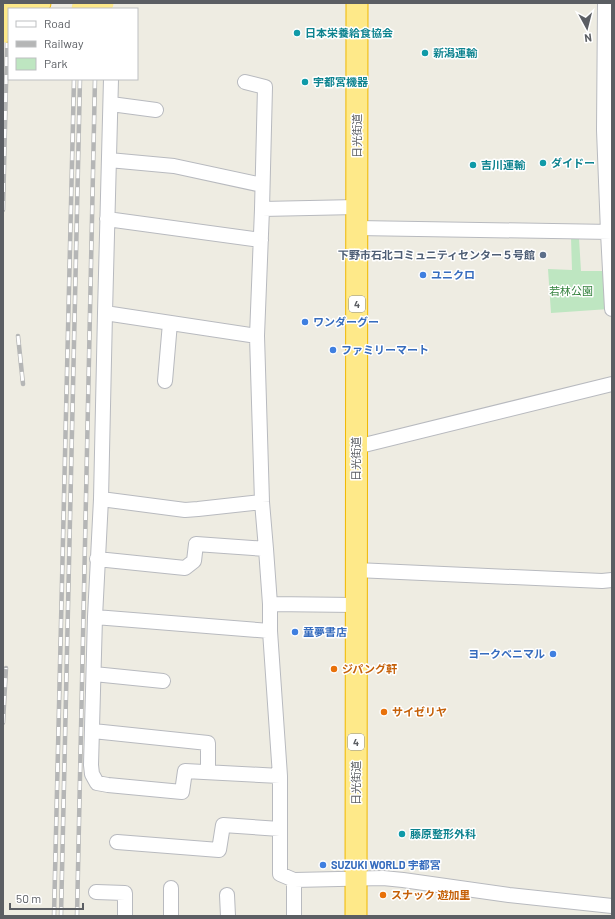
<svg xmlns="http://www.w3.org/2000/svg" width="615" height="919" viewBox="0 0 615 919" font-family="Barlow,'Noto Sans JP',sans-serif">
  <rect width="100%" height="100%" fill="#eeece2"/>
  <path fill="#bee6c1" d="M 571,237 L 579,238 L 581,271 L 606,271 L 609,309 L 551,313 L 548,269 L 572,270 Z"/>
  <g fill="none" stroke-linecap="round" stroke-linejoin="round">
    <defs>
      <path id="minor" d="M 605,3 L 604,130 L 608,232 L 612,309
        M 111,79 L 105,313 L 101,499 L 95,617 L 91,765 L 92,774 L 97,783 L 108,785 L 182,792 L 185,771 L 280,776
        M 245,82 L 265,87 L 262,209
        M 111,104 L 156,110
        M 109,160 L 174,166 L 262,185
        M 357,207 L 262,209 L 257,336 L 262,502 L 266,549 L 270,604 L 270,631 L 280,776 L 280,874 L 294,880 L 383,878 L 403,880 L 509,895 L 612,906
        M 107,219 L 261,240
        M 357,228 L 612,232
        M 105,313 L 257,336
        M 165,381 L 170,323
        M 356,447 L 612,384
        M 101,499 L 185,510 L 198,509 L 262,502
        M 97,559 L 185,568 L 194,561 L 196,544 L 266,549
        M 356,570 L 602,581 L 612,580
        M 270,604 L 355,605
        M 95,617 L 270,631
        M 94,674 L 163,681
        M 93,731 L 208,743 L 208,772
        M 117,842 L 219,850 L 223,825 L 280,829
        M 96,892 L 125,893 L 125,916
        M 227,895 L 228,916
        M 171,916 L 171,888
        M 294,916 L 294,880"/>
      <path id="highway" d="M 19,9 L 40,3
        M 356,916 L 357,3"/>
    </defs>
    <use href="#minor" stroke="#b8babf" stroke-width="16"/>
    <use href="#highway" stroke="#f0b800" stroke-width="23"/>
    <use href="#minor" stroke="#fff" stroke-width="14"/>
    <use href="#highway" stroke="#fee989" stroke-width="21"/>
    <defs>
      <path id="rail" d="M 75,9 L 75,3
        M 81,9 L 81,3
        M 96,9 L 96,3
        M 3,210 L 8,3
        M 18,336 L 23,384
        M 3,723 L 6,668
        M 54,916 L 74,79
        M 61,916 L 80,79
        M 77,916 L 95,79"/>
    </defs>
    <use href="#rail" stroke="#b5b6b6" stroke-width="4.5"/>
    <use href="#rail" stroke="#fff" stroke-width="3" stroke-dasharray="9" stroke-linecap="butt"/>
    <defs>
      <path id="highway-bridge" d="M 82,9 L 103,3
        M 3,14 L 9,12
        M 3,32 L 9,30"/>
    </defs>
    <use href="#highway-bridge" stroke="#f0b800" stroke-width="23" stroke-linecap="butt"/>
    <use href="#highway-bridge" stroke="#fee989" stroke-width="21"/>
  </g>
  <g fill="#0f9aa8" stroke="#fff" stroke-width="1.5">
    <circle cx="297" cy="33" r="4"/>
    <circle cx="425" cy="53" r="4"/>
    <circle cx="305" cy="82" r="4"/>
    <circle cx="543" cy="163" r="4"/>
    <circle cx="473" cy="165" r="4"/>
    <circle cx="402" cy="834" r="4"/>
  </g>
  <circle fill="#5c6f8a" stroke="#fff" stroke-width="1.5" cx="543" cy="255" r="4"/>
  <g fill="#3f7fe0" stroke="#fff" stroke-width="1.5">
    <circle cx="423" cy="275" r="4"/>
    <circle cx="305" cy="322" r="4"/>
    <circle cx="333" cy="350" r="4"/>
    <circle cx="295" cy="632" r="4"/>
    <circle cx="553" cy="654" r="4"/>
    <circle cx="323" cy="865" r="4"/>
  </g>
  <g fill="#e8710a" stroke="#fff" stroke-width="1.5">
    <circle cx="334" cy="669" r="4"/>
    <circle cx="384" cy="712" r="4"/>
    <circle cx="383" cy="895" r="4"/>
  </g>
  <g text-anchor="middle" stroke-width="3" stroke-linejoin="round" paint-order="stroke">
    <g fill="#fff" stroke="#8c8e92" stroke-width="1">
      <rect x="349" y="296" width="16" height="16" rx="3"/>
      <rect x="348" y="734" width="16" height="16" rx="3"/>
    </g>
    <g font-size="10" font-weight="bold" fill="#5b5e63">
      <text x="357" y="308">4</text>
      <text x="356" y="746">4</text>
    </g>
    <g font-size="11" font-weight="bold" fill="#0d838f" stroke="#fff" text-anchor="start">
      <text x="305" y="37">日本栄養給食協会</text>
      <text x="433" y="57">新潟運輸</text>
      <text x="313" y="86">宇都宮機器</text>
      <text x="551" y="167">ダイドー</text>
      <text x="481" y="169">吉川運輸</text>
      <text x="410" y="838">藤原整形外科</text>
    </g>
    <g font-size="11" fill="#5b5e63" stroke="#fff">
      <text transform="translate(357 136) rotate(-90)" y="4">日光街道</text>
      <text transform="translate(356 459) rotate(-90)" y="4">日光街道</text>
      <text transform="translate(356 783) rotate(-90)" y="4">日光街道</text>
    </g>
    <g font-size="11" font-weight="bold" fill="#4e5e75" stroke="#fff" text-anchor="end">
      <text x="535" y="259">下野市石北コミュニティセンター５号館</text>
    </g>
    <g font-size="11" font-weight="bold" fill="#366cbe" stroke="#fff" text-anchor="start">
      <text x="431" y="279">ユニクロ</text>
      <text x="313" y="326">ワンダーグー</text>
      <text x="341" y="354">ファミリーマート</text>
      <text x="303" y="636">童夢書店</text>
      <text x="545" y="658" text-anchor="end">ヨークベニマル</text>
      <text x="331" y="869">SUZUKI WORLD 宇都宮</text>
    </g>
    <g font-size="11" fill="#33823d" stroke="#fff">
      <text x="571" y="295">若林公園</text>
    </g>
    <g font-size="11" font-weight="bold" fill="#c56008" stroke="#fff" text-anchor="start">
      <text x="342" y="673">ジパング軒</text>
      <text x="392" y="716">サイゼリヤ</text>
      <text x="391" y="899">スナック 遊加里</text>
    </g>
  </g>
  <rect width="615" height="919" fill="none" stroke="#5b5e63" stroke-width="8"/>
  <rect x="8" y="8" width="130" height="72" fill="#ffffff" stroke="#bdbfc1"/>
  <rect x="16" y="21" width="20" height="6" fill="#ffffff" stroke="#bdbfc1"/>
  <text x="44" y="28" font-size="12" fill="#5b5e63">Road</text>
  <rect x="16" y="41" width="20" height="6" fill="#b5b6b6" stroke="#bdbfc1"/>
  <text x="44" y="48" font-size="12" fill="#5b5e63">Railway</text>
  <rect x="16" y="58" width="20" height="12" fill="#bee6c1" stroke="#bdbfc1"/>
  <text x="44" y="68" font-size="12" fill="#5b5e63">Park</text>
  <g transform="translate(587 28) rotate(173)" stroke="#ffffff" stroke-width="3" paint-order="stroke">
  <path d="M0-3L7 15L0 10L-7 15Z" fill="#5b5e63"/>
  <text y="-6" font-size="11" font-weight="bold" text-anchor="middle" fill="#5b5e63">N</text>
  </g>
  <path d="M10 903v6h73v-6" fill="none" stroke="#5b5e63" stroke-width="2"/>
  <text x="16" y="903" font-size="12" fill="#5b5e63" stroke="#ffffff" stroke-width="3" paint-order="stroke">50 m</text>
</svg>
